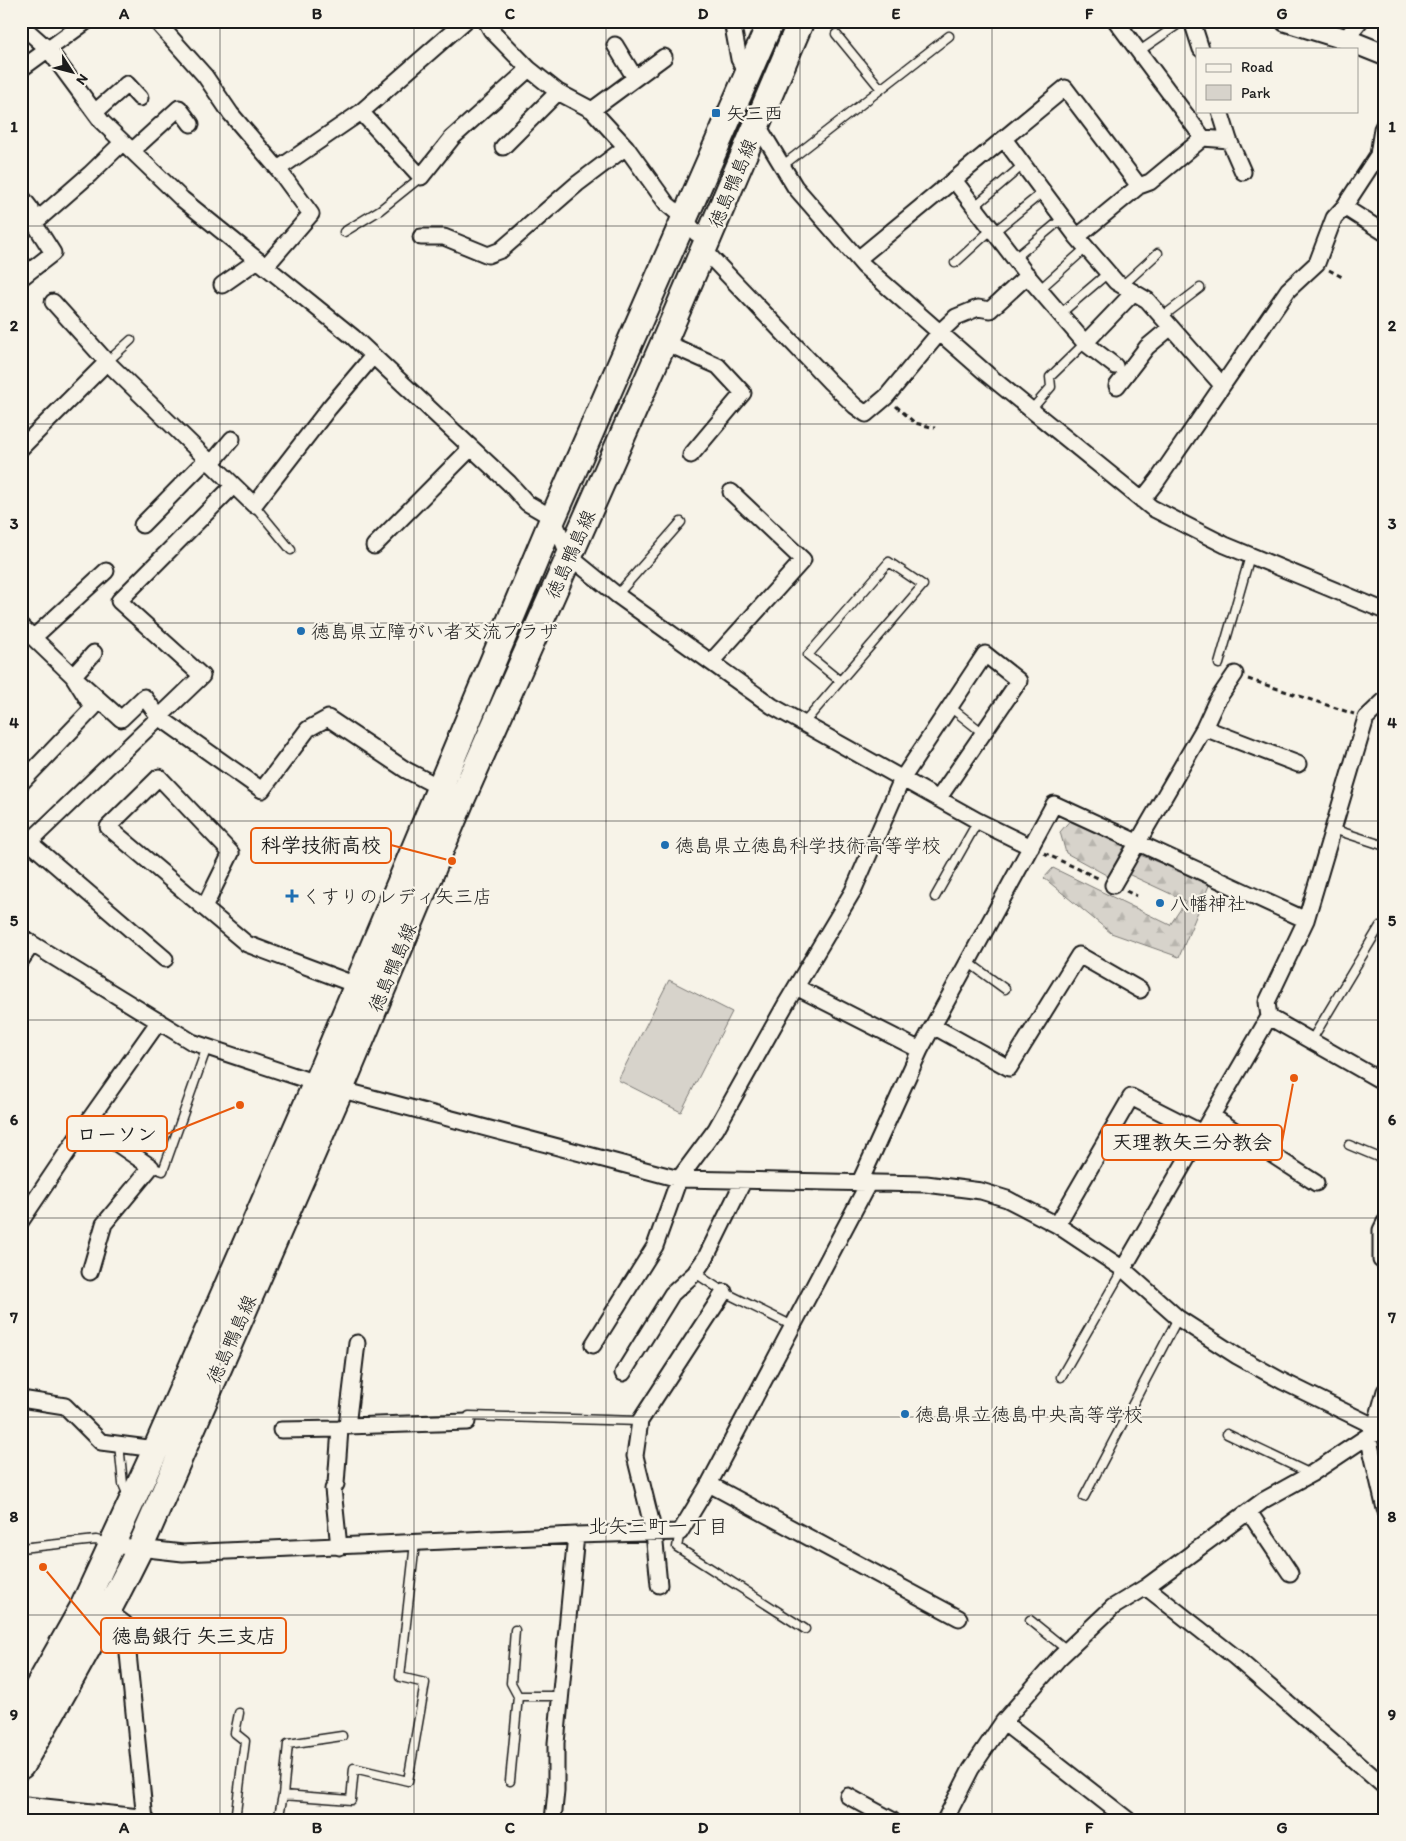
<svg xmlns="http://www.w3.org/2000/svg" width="1406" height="1841" viewBox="0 0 1406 1841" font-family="Itim,'Klee One',sans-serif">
  <defs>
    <pattern id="forest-firs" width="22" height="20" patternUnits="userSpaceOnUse" patternTransform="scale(1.25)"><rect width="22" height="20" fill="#d7d3cb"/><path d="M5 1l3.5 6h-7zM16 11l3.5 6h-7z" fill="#b8b5ae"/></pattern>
  </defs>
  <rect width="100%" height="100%" fill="#f7f3e8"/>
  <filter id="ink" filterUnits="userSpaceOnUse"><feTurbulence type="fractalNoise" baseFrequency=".02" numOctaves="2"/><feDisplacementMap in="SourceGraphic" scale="10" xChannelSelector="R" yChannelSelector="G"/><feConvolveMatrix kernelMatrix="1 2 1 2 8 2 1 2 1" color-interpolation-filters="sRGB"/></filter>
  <g filter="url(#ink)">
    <path fill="url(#forest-firs)" stroke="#7a7874" d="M 1072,818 L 1125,845 L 1108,876 L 1066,853 L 1060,832 Z
      M 1140,855 L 1210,883 L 1179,957 L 1111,933 L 1044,878 L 1053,868 L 1170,925 L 1186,901 L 1128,874 Z"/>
    <path fill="#d7d3cb" stroke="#7a7874" d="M 669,980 L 732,1012 L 681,1112 L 618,1080 Z"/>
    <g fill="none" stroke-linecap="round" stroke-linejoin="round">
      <defs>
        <path id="service" d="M 836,34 L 881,89
          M 1138,52 L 1183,21
          M 782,166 L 949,36
          M 975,206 L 1023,165
          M 344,232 L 380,210 L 421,177
          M 994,232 L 1043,192
          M 1015,258 L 1063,218
          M 955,263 L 992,229
          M 1122,286 L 1158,253
          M 1039,290 L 1086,248
          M 1060,314 L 1108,273
          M 1162,317 L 1200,288
          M 107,362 L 131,340
          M 1031,410 L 1051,387 L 1050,377 L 1085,343
          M 254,505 L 291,550
          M 617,595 L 681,522
          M 1219,664 L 1250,556
          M 950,707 L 983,733
          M 803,724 L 923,585 L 889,562 L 808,655 L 840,681
          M 1333,829 L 1385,846
          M 935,897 L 978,821
          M 968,962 L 1005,989
          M 1311,1041 L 1380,926
          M 1349,1145 L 1385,1160
          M 151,1167 L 163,1171 L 207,1047
          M 695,1273 L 724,1292 L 793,1326
          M 1061,1377 L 1123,1269
          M 467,1422 L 469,1416 L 640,1421
          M 1227,1434 L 1311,1474
          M 119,1444 L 123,1484 L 128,1496
          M 1084,1497 L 1178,1318
          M 680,1532 L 677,1547 L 805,1629
          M 21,1548 L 96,1540 L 108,1543
          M 1030,1620 L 1067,1650
          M 518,1696 L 560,1696
          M 510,1781 L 518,1696 L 511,1683 L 515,1630
          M 283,1795 L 288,1744 L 342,1736
          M 235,1820 L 245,1741 L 235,1733 L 239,1713
          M 278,1820 L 283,1795 L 351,1800 L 354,1768 L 408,1781 L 425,1683 L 400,1677 L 415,1543"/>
        <path id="minor" d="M 156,21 L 205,76 L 231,114 L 278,169
          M 486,21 L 491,30 L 529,69 L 558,92 L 592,110 L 626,147 L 667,204 L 686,220 L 696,233 L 708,238
          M 732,21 L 739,59 L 748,76
          M 1116,21 L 1203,138 L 1150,182 L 1139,186 L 1077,237 L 1116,282 L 1147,300 L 1222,385
          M 1192,21 L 1201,49
          M 21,25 L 48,49 L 102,122 L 182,199 L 353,337 L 509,483 L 527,503 L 553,518 L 569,556 L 617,595 L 772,706 L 978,821 L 1031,847
          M 1345,39 L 1360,21
          M 615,45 L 635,78
          M 21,69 L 87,21
          M 592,110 L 664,57
          M 95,112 L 127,84 L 140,98
          M 361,112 L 421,177 L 452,138 L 529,69
          M 757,124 L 795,187 L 864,266 L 987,374 L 1152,508 L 1225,545 L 1385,611
          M 1203,138 L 1229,140 L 1220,111
          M 1004,139 L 1077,237
          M 1229,140 L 1243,172
          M 503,147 L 558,92
          M 132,151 L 179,108 L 191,124
          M 954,180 L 1030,279 L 1085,343 L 1134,292
          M 21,196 L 31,209
          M 1344,207 L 1385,233
          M 421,237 L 444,237 L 488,255 L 501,250 L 577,184 L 626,147
          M 703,249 L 830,382 L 855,406 L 866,414 L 886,397 L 940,332 L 956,317 L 978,308 L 990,310 L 1028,275
          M 858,259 L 1065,88 L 1139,186
          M 266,266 L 311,214 L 278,169 L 361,112 L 465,21
          M 21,278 L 53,253 L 34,223 L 90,174 L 123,142
          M 222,285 L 258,260
          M 53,302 L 107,362 L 254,505 L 329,408 L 373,356
          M 664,342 L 718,366 L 743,393 L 691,455
          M 1085,343 L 1115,366
          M 1117,386 L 1147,347 L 1171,327
          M 21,448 L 107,362
          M 211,464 L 232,439
          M 1142,500 L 1157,481 L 1288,290 L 1317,263 L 1334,218 L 1344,207 L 1378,155 L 1382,129 L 1385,123
          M 142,525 L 206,460
          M 374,546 L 471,448
          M 21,626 L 73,676 L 121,719 L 144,697 L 159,717 L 262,790 L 308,729 L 328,718 L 406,770 L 439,787
          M 33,638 L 106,571
          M 711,662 L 803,560 L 731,492
          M 1204,728 L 1298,764
          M 21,783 L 93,708 L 73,676 L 94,653
          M 29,842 L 165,959
          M 21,850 L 202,676 L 119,601 L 233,486
          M 1113,885 L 1204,728 L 1216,702 L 1235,674
          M 204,908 L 231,853 L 159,777 L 108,827 L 247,944 L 356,985
          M 21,937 L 192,1042 L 316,1083 L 679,1179 L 926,1184 L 981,1191 L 1007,1199 L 1057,1225 L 1123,1269 L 1178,1318 L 1237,1356 L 1282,1381 L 1384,1431
          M 21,960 L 32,944
          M 796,987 L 920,1050
          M 1269,1017 L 1385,1083
          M 933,1026 L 1009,1068 L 1079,955 L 1140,990
          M 1212,1116 L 1316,1183
          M 87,1123 L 151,1167 L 104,1224 L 90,1272
          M 859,1184 L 920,1050 L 1054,804 L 1306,920
          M 21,1221 L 87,1123 L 159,1021
          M 1385,1222 L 1381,1230 L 1381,1260 L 1385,1263
          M 1057,1225 L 1131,1097 L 1202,1133
          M 1123,1269 L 1269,1017 L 1267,1002 L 1306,920 L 1366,718 L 1385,700
          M 593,1345 L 655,1246 L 679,1179 L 716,1129 L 787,1002 L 853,891 L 902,779 L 985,654 L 1019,681 L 938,799
          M 623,1373 L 672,1294 L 695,1273 L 706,1257 L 743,1182
          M 21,1399 L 65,1406 L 101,1442 L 156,1449
          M 347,1426 L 357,1343
          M 1375,1427 L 1385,1391
          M 281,1430 L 340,1429 L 347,1426 L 467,1422
          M 1368,1436 L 1385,1509
          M 709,1484 L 959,1618
          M 1249,1512 L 1290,1573
          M 112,1545 L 183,1553 L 576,1535 L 680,1532 L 709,1484 L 868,1184
          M 339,1547 L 333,1489 L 336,1484 L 340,1429
          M 659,1585 L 654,1533 L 635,1456 L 640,1421 L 724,1292
          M 1146,1587 L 1235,1657 L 1385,1787
          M 109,1612 L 125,1624 L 145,1820
          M 1003,1722 L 1128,1820
          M 848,1796 L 892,1820
          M 553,1820 L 556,1791 L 556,1743 L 576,1535
          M 945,1820 L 971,1769 L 1003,1722 L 1059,1658 L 1113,1607 L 1146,1587 L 1264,1500 L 1311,1474 L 1368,1436 L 1385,1431"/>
        <path id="tertiary" d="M 1286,21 L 1345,39 L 1385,55
          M 21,1807 L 144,1820"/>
        <path id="primary" d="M 21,1717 L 82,1609 L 156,1449 L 316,1083 L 553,518 L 771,21
          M 21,1766 C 63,1694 103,1623 140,1548 L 341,1088 L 462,799 L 664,342 L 801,21"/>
      </defs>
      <use href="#service" stroke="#1c1c1c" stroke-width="11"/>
      <use href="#minor" stroke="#1c1c1c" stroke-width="19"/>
      <use href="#tertiary" stroke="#1c1c1c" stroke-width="24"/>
      <use href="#primary" stroke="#1c1c1c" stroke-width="29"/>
      <path stroke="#1c1c1c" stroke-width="3" stroke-dasharray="5 4" stroke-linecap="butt" d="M 1329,270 L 1344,278
        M 896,406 L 915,423 L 935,428
        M 1248,679 L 1354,714
        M 1044,853 L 1100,879
        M 1126,891 L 1137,896"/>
      <use href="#service" stroke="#f7f3e8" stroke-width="8"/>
      <use href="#minor" stroke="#f7f3e8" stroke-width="15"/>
      <use href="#tertiary" stroke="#f7f3e8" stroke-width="20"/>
      <use href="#primary" stroke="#f7f3e8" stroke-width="25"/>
    </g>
  </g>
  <path fill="none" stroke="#1c1c1c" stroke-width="1" stroke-opacity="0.55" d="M 220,21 L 220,1820M 414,21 L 414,1820M 606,21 L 606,1820M 800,21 L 800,1820M 992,21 L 992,1820M 1185,21 L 1185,1820M 21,226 L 1385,226M 21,424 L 1385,424M 21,623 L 1385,623M 21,821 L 1385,821M 21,1020 L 1385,1020M 21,1218 L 1385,1218M 21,1417 L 1385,1417M 21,1615 L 1385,1615"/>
  <g fill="#1f6fb2" stroke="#f7f3e8" stroke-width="2">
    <rect x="711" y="108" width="10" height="10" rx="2.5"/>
    <circle cx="301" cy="631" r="5"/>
    <circle cx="665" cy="845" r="5"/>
    <path d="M289.5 888.5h5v5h5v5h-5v5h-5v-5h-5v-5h5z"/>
    <circle cx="1160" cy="903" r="5"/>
    <circle cx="905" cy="1414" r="5"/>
  </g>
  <g text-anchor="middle" stroke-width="4.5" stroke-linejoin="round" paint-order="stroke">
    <g font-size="19" fill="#1c1c1c" stroke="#f7f3e8" text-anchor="start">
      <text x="726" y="120">矢三西</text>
      <text x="311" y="638">徳島県立障がい者交流プラザ</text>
      <text x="675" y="852">徳島県立徳島科学技術高等学校</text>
      <text x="302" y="903">くすりのレディ矢三店</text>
      <text x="1170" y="910">八幡神社</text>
      <text x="915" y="1421">徳島県立徳島中央高等学校</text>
    </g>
    <g font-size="19" fill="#1c1c1c" stroke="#f7f3e8">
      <text transform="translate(732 183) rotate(-67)" y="7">徳島鴨島線</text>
      <text transform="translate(570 554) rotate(-66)" y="7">徳島鴨島線</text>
      <text transform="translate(392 967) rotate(-67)" y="7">徳島鴨島線</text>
      <text transform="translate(231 1339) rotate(-66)" y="7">徳島鴨島線</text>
    </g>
    <g font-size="20" fill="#1c1c1c" stroke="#f7f3e8">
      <text x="658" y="1533">北矢三町一丁目</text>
    </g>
  </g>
  <path fill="none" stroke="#e8590c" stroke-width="2" d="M452 861L391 845M240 1105L167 1134M1294 1078L1282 1142M43 1567L101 1636"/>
  <g fill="#e8590c" stroke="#f7f3e8" stroke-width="2">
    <circle cx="452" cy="861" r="5"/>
    <circle cx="240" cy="1105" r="5"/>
    <circle cx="1294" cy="1078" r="5"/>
    <circle cx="43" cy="1567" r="5"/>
  </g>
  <g fill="#f7f3e8" stroke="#e8590c" stroke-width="2">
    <rect x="251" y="828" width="140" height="35" rx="5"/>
    <rect x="67" y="1116" width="100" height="35" rx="5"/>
    <rect x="1102" y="1125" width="180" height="35" rx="5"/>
    <rect x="101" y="1618" width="185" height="35" rx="5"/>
  </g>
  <g font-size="20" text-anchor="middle" font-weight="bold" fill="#1c1c1c">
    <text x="321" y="852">科学技術高校</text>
    <text x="117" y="1141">ローソン</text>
    <text x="1192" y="1149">天理教矢三分教会</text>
    <text x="194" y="1643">徳島銀行 矢三支店</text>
  </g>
  <rect width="1406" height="1841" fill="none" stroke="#f7f3e8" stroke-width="55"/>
  <rect x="1196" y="48" width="162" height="65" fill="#f7f3e8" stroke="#9f9d96"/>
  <rect x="1206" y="64" width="25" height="8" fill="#f7f3e8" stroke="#9f9d96"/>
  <text x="1241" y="72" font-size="15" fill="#1c1c1c">Road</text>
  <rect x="1206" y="85" width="25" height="15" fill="#d7d3cb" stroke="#9f9d96"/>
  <text x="1241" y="98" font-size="15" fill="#1c1c1c">Park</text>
  <g transform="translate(72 72) rotate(126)" stroke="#f7f3e8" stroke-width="4" paint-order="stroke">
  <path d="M0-4L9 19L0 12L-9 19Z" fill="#1c1c1c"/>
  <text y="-8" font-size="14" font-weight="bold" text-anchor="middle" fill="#1c1c1c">N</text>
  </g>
  <rect x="28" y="28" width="1350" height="1786" fill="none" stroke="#1c1c1c" stroke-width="2"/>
  <g font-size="16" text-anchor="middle" font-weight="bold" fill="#1c1c1c">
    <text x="124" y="19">A</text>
    <text x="317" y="19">B</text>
    <text x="510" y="19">C</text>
    <text x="703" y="19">D</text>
    <text x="896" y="19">E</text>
    <text x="1089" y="19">F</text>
    <text x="1282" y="19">G</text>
    <text x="14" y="132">1</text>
    <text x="1392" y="132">1</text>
    <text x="14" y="331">2</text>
    <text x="1392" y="331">2</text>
    <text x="14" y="529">3</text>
    <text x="1392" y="529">3</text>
    <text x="14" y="728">4</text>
    <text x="1392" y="728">4</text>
    <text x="14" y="926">5</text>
    <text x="1392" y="926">5</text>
    <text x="14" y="1125">6</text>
    <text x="1392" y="1125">6</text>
    <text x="14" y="1323">7</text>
    <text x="1392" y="1323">7</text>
    <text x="14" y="1522">8</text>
    <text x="1392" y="1522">8</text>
    <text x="14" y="1720">9</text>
    <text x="1392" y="1720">9</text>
    <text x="124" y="1833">A</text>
    <text x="317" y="1833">B</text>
    <text x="510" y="1833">C</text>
    <text x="703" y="1833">D</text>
    <text x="896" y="1833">E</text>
    <text x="1089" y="1833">F</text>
    <text x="1282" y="1833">G</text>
  </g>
</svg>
